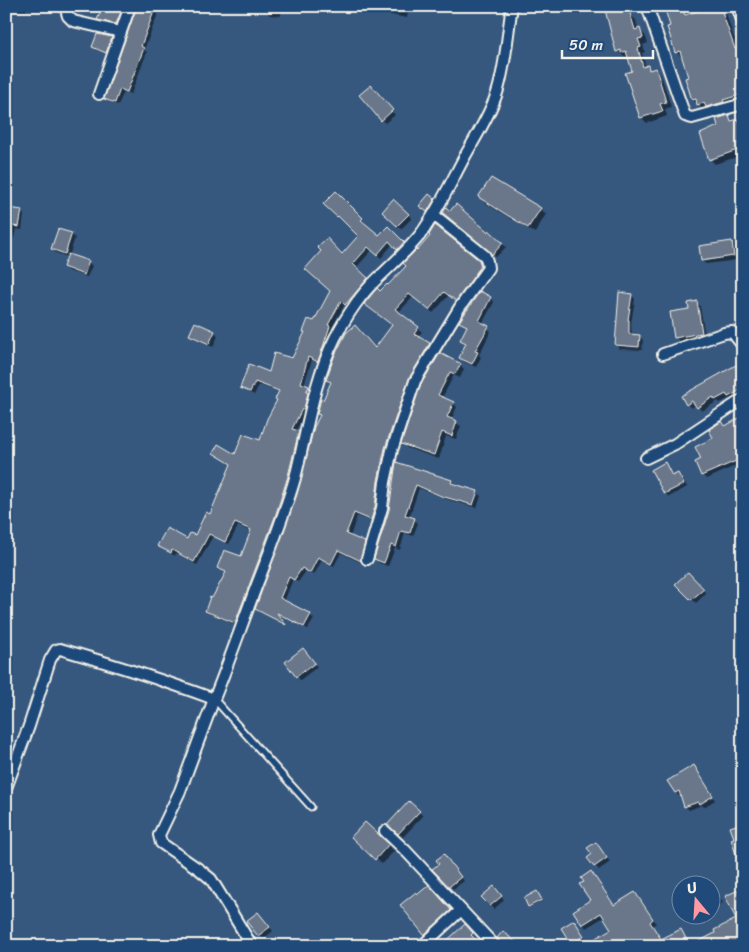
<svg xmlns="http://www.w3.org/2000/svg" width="749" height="952" viewBox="0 0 749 952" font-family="Sriracha,sans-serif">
  <rect width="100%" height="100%" fill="#36587f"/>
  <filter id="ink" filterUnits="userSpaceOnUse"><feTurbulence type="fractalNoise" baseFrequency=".02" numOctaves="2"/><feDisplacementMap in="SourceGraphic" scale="10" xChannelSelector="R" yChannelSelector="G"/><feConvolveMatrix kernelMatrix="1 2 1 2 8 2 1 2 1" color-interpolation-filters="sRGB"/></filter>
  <g filter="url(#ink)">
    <path fill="#0007" d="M 15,6 L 27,6 L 26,11 L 16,10 Z
      M 139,6 L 161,6 L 144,50 L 147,52 L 131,94 L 124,92 L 118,105 L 109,102 L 105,98 Z
      M 267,6 L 281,6 L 281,16 L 270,15 L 267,12 Z
      M 388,6 L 421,6 L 421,10 L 409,8 L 407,18 L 391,15 L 388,11 Z
      M 664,6 L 724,7 L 734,38 L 743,35 L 743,101 L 704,110 L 693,100 L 690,78 L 683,58 L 676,52 L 672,27 Z
      M 120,13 L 124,16 L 120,27 L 102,23 L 99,19 Z
      M 630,15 L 636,20 L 638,30 L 645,35 L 648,43 L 643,45 L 645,52 L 642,53 L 646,67 L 651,71 L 655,70 L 661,75 L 671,107 L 665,109 L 667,116 L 647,123 L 641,117 L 629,57 L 623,56 L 618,51 Z
      M 111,38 L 115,42 L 110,55 L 97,50 L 93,46 Z
      M 374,90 L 395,115 L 385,123 L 382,120 Z
      M 728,116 L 734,122 L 743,119 L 743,155 L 715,164 L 710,159 L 720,126 Z
      M 336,193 L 379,237 L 388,228 L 407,247 L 402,252 L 393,244 L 381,258 L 372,250 L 356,268 L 370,283 L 349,308 L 345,304 L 331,329 L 333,331 L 321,365 L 312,360 L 304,385 L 312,390 L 305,411 L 296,431 L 302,436 L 292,480 L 239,626 L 210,614 L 206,611 L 226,573 L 218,568 L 242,557 L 252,532 L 238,526 L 229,544 L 213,536 L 197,565 L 176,553 L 175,556 L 159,546 L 188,540 L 195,537 L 210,515 L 232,464 L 214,453 L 236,456 L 260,442 L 278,400 L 279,392 L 259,385 L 254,395 L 242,388 L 293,360 L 331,291 L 342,256 L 360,236 L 325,204 Z
      M 480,197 L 540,209 L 546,214 L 535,233 L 485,203 Z
      M 434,200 L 438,203 L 431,215 L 424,210 Z
      M 393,201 L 412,218 L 401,229 L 383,212 Z
      M 6,209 L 21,211 L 24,215 L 22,230 L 16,229 L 14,238 L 6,237 Z
      M 451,212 L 488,233 L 489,232 L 506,247 L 496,257 Z
      M 71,234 L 75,238 L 69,256 L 88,262 L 92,266 L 87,277 L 68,271 L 64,267 L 68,257 L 56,253 L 52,249 Z
      M 732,242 L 735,246 L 737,260 L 706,264 L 702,261 Z
      M 478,261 L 483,265 L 484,270 L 460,304 L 449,295 L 433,313 L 414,296 L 398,313 L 422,332 L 417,337 L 433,347 L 412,382 L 375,522 L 357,516 L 350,537 L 364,543 L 368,547 L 364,564 L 341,553 L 334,566 L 322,560 L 314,575 L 306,571 L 298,582 L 293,579 L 284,602 L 310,615 L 314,619 L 308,629 L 277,614 L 286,626 L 260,612 L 257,608 L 298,495 L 321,416 L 318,414 L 331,384 L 327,380 L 375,349 L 393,326 L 369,308 L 380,293 Z
      M 631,295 L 635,299 L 631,324 L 632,336 L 639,336 L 643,340 L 642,350 L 620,349 L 616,345 Z
      M 490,298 L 494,302 L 482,324 L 491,331 L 479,355 L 481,357 L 476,367 L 464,362 L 460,358 L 467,345 L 461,340 L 468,327 L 461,322 Z
      M 697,303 L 700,306 L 705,336 L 679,341 L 676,337 L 690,310 Z
      M 196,323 L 215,332 L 218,336 L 213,347 L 194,338 L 190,335 Z
      M 743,362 L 743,395 L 733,401 L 730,398 L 720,403 L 718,401 L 702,411 L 696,405 L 691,408 L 687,404 Z
      M 460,365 L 464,369 L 460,378 L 454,375 L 442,398 L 453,403 L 457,407 L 451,420 L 461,426 L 456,439 L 446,436 L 439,459 L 407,448 L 403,444 L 422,384 Z
      M 743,418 L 743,464 L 737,467 L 735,466 L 707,479 L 702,475 L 702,460 L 722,422 L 726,426 Z
      M 397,463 L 451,481 L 455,484 L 477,492 L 481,496 L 477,508 L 446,499 L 419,488 L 409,518 L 414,520 L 418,523 L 413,536 L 405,533 L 400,550 L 395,548 L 388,566 L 379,563 L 376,559 L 390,510 Z
      M 665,464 L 673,477 L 678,474 L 682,478 L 687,487 L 669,497 L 665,493 Z
      M 688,574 L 706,593 L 696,603 L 677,584 Z
      M 307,654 L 317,667 L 300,680 L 297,676 Z
      M 694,767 L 715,800 L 704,807 L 702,805 L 689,810 L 685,806 L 681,795 L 679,796 L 676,793 Z
      M 409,803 L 423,816 L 403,837 L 392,828 Z
      M 365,824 L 394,851 L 382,864 L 353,837 Z
      M 599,847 L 610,862 L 599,870 L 589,858 L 594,855 Z
      M 448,859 L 464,881 L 453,889 L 434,869 Z
      M 595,877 L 615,906 L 638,897 L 656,923 L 652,926 L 662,940 L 681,930 L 691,946 L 564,946 L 570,941 L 574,922 L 589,943 L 613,929 L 604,917 L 586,928 L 583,924 L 592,900 Z
      M 712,885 L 723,903 L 712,908 Z
      M 428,887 L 454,914 L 428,937 L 425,934 L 418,896 Z
      M 494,888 L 504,900 L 494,909 L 483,897 Z
      M 743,889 L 743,935 L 741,936 L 743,946 L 717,933 L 737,919 Z
      M 537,892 L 543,901 L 530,907 L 529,906 Z
      M 261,917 L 273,931 L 263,939 L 248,922 Z"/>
    <path fill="#6b778a" stroke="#f4f1e8" d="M 103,6 L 121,12 L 116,24 L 97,20 Z
      M 137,6 L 156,6 L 141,46 L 144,48 L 127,92 L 120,89 L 115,103 L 104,99 Z
      M 604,6 L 628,6 L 635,30 L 640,28 L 643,38 L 638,39 L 641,47 L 638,48 L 643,67 L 648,65 L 649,70 L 656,68 L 666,102 L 660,104 L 663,111 L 640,118 L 625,73 L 632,71 L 626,51 L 621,53 L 621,50 L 616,52 Z
      M 664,6 L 682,6 L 685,15 L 703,9 L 702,6 L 720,6 L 735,49 L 738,48 L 743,63 L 743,94 L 723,100 L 724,102 L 706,107 L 704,103 L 697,105 L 696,99 L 692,100 L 685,78 L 688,77 L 680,51 L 675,53 L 670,36 L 667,27 L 670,26 Z
      M 97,34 L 112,37 L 106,53 L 92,47 Z
      M 371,85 L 393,110 L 381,121 L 359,95 Z
      M 729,115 L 731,121 L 738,119 L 743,131 L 743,148 L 709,160 L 700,134 L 718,126 L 716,119 Z
      M 491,178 L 541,208 L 528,228 L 478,197 Z
      M 336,191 L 363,218 L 361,220 L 379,235 L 388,226 L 404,242 L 397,250 L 389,241 L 377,255 L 368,247 L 353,264 L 368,278 L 345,305 L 341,301 L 328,325 L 330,326 L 318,362 L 308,357 L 301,383 L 309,386 L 306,392 L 308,393 L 304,409 L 302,409 L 292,429 L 299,431 L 288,476 L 275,517 L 235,623 L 205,611 L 210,597 L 212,598 L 226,572 L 217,568 L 224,550 L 241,556 L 251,530 L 235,523 L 225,542 L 209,534 L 194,562 L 172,550 L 171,553 L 157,546 L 167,528 L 187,539 L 190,533 L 195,535 L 206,512 L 210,514 L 231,464 L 213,453 L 218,444 L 235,454 L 243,434 L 260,440 L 267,419 L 277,400 L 275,399 L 279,391 L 255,382 L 250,392 L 240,388 L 249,364 L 269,372 L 274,353 L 292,358 L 305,332 L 303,332 L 308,319 L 314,321 L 330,291 L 305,269 L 321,251 L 317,247 L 327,238 L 342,254 L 358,236 L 338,216 L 337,217 L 323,204 Z
      M 429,194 L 435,199 L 427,212 L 419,206 Z
      M 393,199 L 409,214 L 397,226 L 382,212 Z
      M 456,204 L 486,230 L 488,232 L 489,230 L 503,243 L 492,255 L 489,251 L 443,213 L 446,207 L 450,211 Z
      M 9,208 L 22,210 L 19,227 L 6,225 Z
      M 435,225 L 479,260 L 481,266 L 456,301 L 444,292 L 429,310 L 409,294 L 395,309 L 419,327 L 414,334 L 430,343 L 409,379 L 385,448 L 378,481 L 375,507 L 371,520 L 354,513 L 346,534 L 365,542 L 361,561 L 338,550 L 331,564 L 318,557 L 310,573 L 302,568 L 294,580 L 289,577 L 280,598 L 311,614 L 304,627 L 277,613 L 286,625 L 255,609 L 297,494 L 314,427 L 320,415 L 317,414 L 321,399 L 323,400 L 331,382 L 326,380 L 334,357 L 346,333 L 355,325 L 375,348 L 392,325 L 364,304 L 377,288 L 380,291 L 387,284 L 388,285 L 406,266 L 403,263 L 416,250 L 417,251 L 430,236 L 429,235 Z
      M 58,229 L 72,233 L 65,254 L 51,249 Z
      M 732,241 L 734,256 L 701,261 L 699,246 Z
      M 68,254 L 89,261 L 84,275 L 63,267 Z
      M 480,291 L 491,297 L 479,321 L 489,326 L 475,351 L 478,352 L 472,364 L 459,358 L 466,343 L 460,340 L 467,326 L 459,322 Z
      M 619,292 L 632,294 L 628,320 L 629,320 L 629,334 L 640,335 L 639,347 L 615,345 Z
      M 697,301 L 702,333 L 674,338 L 670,312 L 689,309 L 688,303 Z
      M 195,322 L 215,331 L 209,344 L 189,335 Z
      M 440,353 L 461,364 L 455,374 L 450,372 L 438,395 L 454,402 L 447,417 L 457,421 L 452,436 L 442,432 L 434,455 L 401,444 L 421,384 Z
      M 743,361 L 743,389 L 728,397 L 726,394 L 715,400 L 713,397 L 697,408 L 692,401 L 686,405 L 681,396 Z
      M 743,416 L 743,458 L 701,476 L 695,462 L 701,459 L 695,447 L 713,438 L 709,430 L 722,421 L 725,426 Z
      M 396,462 L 452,480 L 451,483 L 478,491 L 473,505 L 441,496 L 416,485 L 405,515 L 415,518 L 410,533 L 401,531 L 396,547 L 391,545 L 384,563 L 374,559 L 389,510 Z
      M 665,462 L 672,476 L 678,473 L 684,484 L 664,494 L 651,470 Z
      M 688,572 L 704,589 L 691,600 L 675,584 Z
      M 303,648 L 315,663 L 296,677 L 285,662 Z
      M 694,765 L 713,796 L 700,804 L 698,802 L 684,807 L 679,791 L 675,793 L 667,781 Z
      M 409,801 L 420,811 L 398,834 L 387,825 Z
      M 365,822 L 389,844 L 375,860 L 351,837 Z
      M 743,823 L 743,870 L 741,870 L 731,839 L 734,838 L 730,827 Z
      M 596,842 L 607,858 L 594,867 L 587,858 L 592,854 L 587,848 Z
      M 444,854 L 461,877 L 449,887 L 432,869 L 439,864 L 436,860 Z
      M 591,871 L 614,905 L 635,892 L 653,919 L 650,922 L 661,939 L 681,929 L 690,946 L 715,933 L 714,930 L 736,919 L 725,896 L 743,888 L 743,934 L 741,930 L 738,932 L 743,940 L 743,946 L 598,946 L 594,939 L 611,929 L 601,913 L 582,925 L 573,911 L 590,900 L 579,884 L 584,882 L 581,878 Z
      M 429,885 L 451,910 L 424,935 L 400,905 L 416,892 L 418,894 Z
      M 494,886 L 502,896 L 490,906 L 481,897 Z
      M 537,891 L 542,900 L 528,907 L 524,898 Z
      M 258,912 L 270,927 L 258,936 L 246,921 Z
      M 574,920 L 584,936 L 571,944 L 561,928 Z
      M 465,924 L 473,933 L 471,935 L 481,946 L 441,946 Z
      M 503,931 L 520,946 L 502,946 L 497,938 Z"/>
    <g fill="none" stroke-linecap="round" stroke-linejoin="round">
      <defs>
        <path id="lane" d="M 214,699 L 311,807"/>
        <path id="street" d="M 65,6 L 68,16 L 73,21 L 121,32
          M 647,6 L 685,116 L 692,118 L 743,104
          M 737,6 L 743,23
          M 99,94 L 130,6
          M 663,354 L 724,333 L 732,332 L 743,346
          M 646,458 L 675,444 L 743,399
          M 367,559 L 382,508 L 385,482 L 392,450 L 415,381 L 460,307 L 488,268 L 487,261 L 485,256 L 434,215
          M 214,699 L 180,791 L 159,835 L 161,843 L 200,870 L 211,879 L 252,946
          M 6,788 L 29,726 L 50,660 L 56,650 L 60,649 C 112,664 163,680 214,699 C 229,662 242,624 256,587 C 270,551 284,516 295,478 C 307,432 313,382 335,338 C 346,317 360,295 377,279 C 392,265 407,251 420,235 C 438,211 450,184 464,158 C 476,136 489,117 497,93 C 506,65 507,36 512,6
          M 385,831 L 405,850 L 495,946
          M 422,946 L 461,910"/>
      </defs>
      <use href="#lane" stroke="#f4f1e8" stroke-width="9"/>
      <use href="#street" stroke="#f4f1e8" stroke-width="14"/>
      <use href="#lane" stroke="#1f4a7a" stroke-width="5"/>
      <use href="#street" stroke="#1f4a7a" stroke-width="10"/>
    </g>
  </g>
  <rect width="749" height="952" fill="none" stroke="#1f4a7a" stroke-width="25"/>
  <rect x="12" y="12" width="724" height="927" fill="none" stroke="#f4f1e8" stroke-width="2" filter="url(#ink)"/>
  <g transform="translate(696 900) rotate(342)"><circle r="24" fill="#1f4a7a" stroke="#748da6"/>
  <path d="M0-4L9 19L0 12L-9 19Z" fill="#ff9aa2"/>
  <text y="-8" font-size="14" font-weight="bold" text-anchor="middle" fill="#f4f1e8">U</text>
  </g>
  <path d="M562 50v8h91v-8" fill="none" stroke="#f4f1e8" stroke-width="2.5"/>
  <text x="569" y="50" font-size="15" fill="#f4f1e8" stroke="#1f4a7a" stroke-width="4" paint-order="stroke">50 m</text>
</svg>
